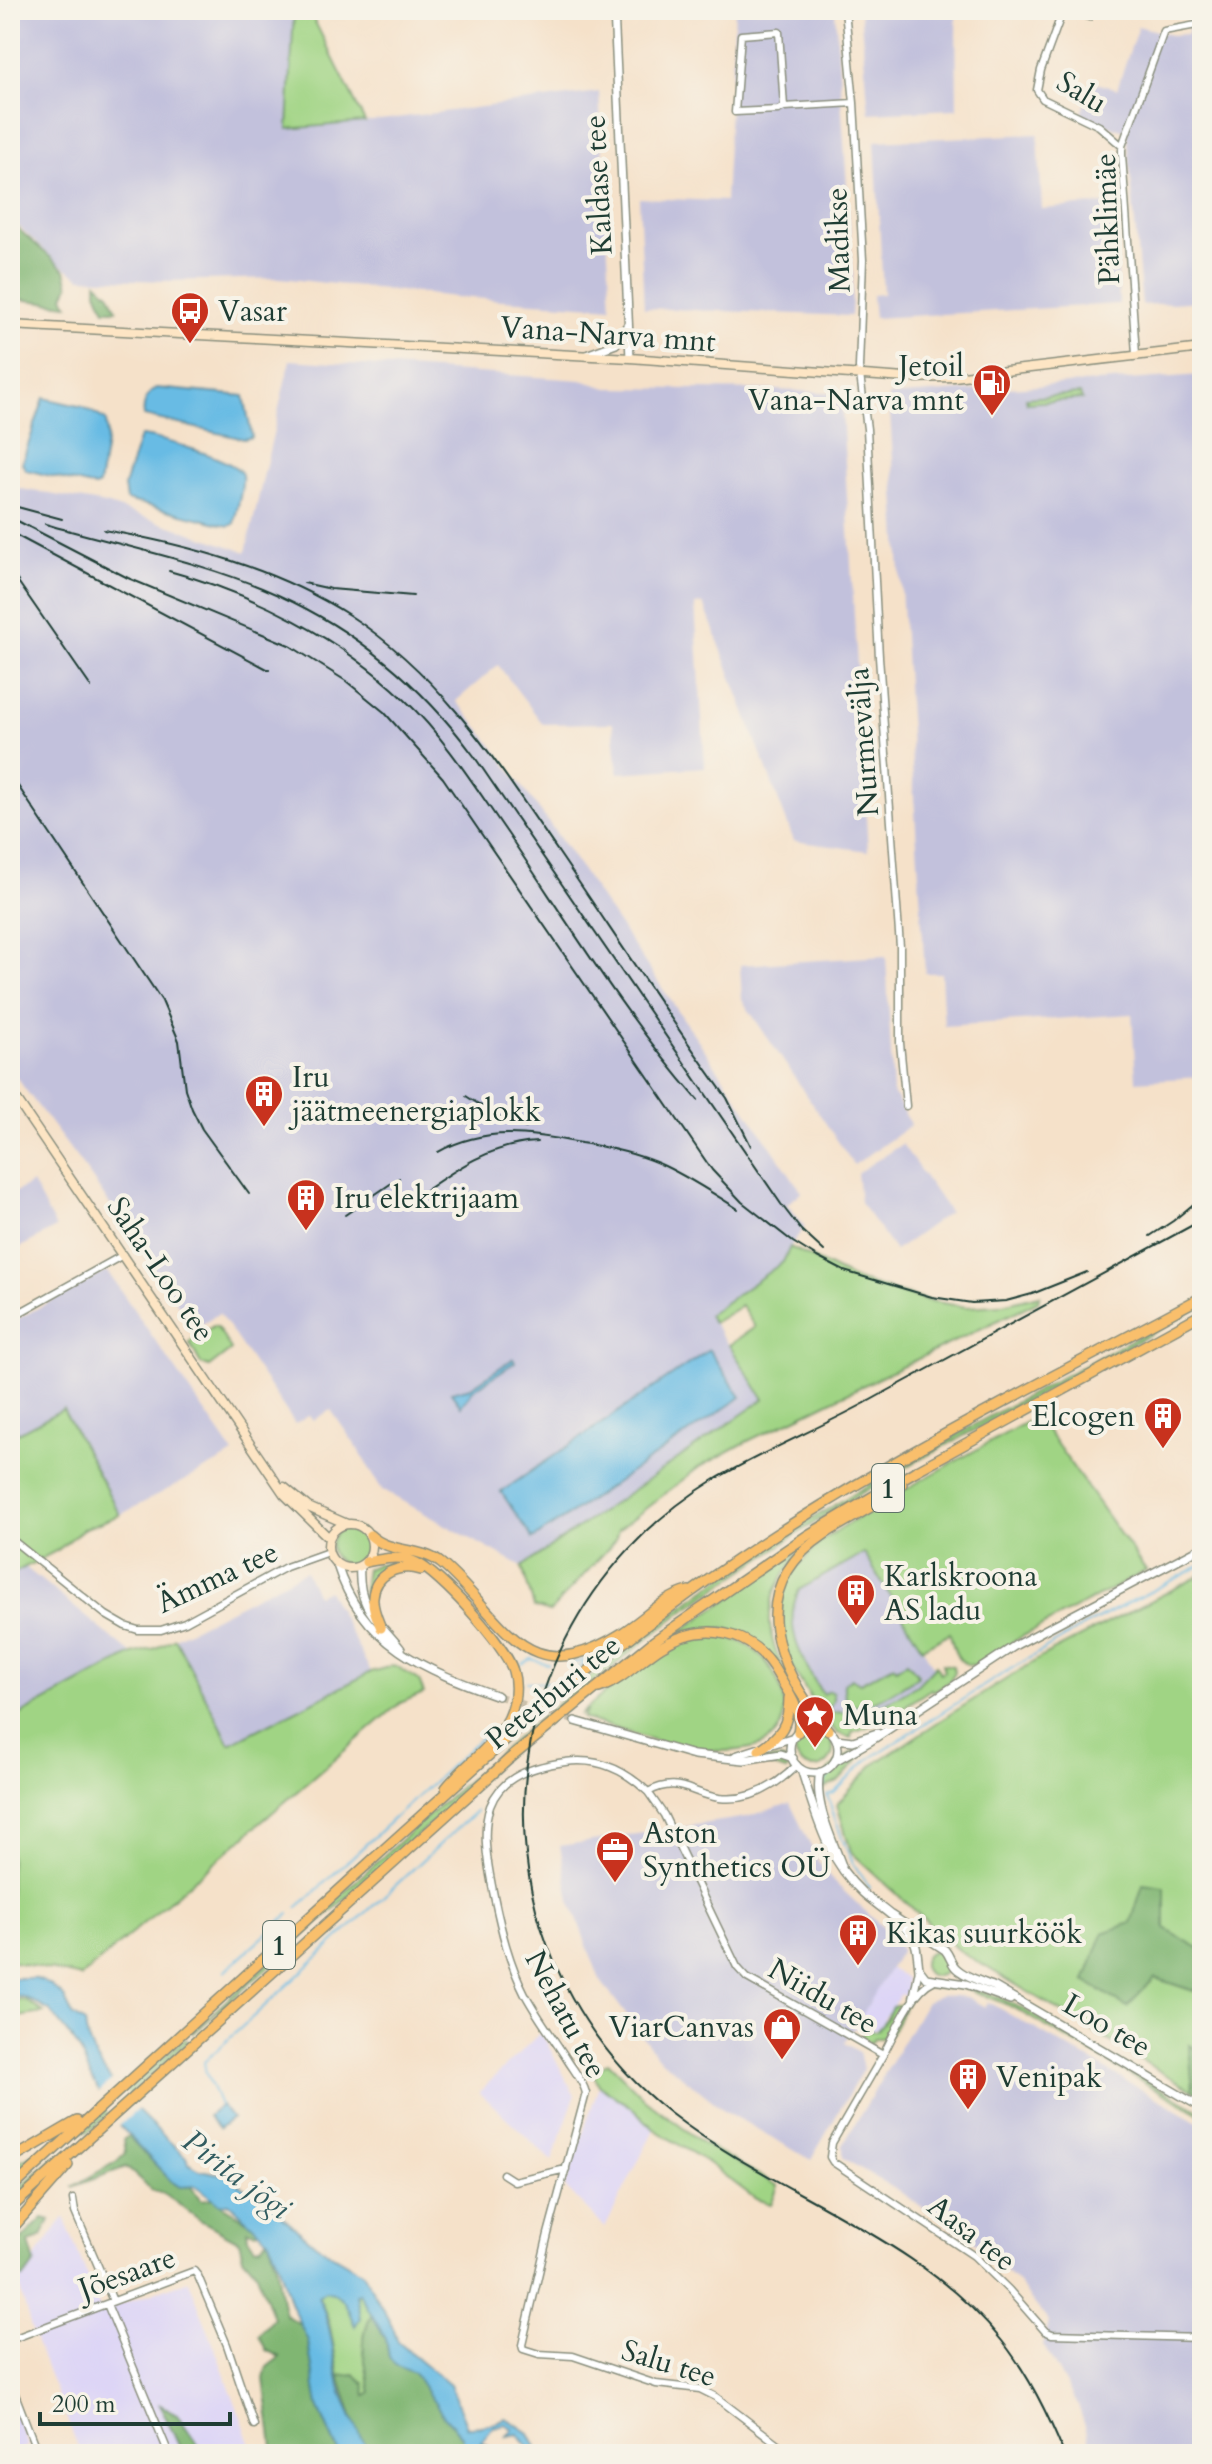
<svg xmlns="http://www.w3.org/2000/svg" width="1212" height="2464" viewBox="0 0 1212 2464" font-family="Cardo,serif">
  <rect width="100%" height="100%" fill="#f7f3e8"/>
  <filter id="ink" filterUnits="userSpaceOnUse"><feTurbulence type="fractalNoise" baseFrequency=".0125" numOctaves="2"/><feDisplacementMap in="SourceGraphic" scale="16" xChannelSelector="R" yChannelSelector="G"/><feConvolveMatrix kernelMatrix="1 2 1 2 8 2 1 2 1" color-interpolation-filters="sRGB"/></filter>
  <filter id="wash" filterUnits="userSpaceOnUse"><feTurbulence type="fractalNoise" baseFrequency=".006" numOctaves="4" result="noise"/><feDisplacementMap in="SourceGraphic" scale="32" xChannelSelector="R" yChannelSelector="G"/><feGaussianBlur stdDeviation="1.8" result="paint"/><feColorMatrix in="noise" values="0 0 0 0 0 0 0 0 0 0 0 0 0 0 0 0 0 1.4 0 .05"/><feComposite in="paint" operator="in"/></filter>
  <g filter="url(#wash)">
    <rect width="100%" height="100%" fill="#f5e1c9"/>
    <path fill="#ddd5f6" d="M 889,1968 L 906,1978 L 906,1986 L 910,1989 L 905,1997 L 901,1995 L 892,2006 L 878,2029 L 862,2031 L 854,2027 Z
      M 541,2032 L 575,2096 L 552,2161 L 479,2092 Z
      M 599,2085 L 635,2110 L 654,2129 L 605,2228 L 565,2187 Z
      M 64,2217 L 101,2311 L 189,2280 L 251,2444 L 227,2454 L 81,2454 L 33,2335 L 18,2282 Z
      M 10,2397 L 28,2446 L 10,2453 Z"/>
    <path fill="#c2c1dc" d="M 10,10 L 294,10 L 289,129 L 365,122 L 599,92 L 611,307 L 455,297 L 280,278 L 163,281 L 81,278 L 58,263 L 10,218 Z
      M 735,10 L 835,10 L 853,274 L 851,316 L 644,308 L 639,198 L 725,201 Z
      M 860,10 L 956,10 L 957,109 L 869,113 Z
      M 1187,10 L 1202,10 L 1202,301 L 1142,305 L 1127,132 L 1081,115 L 1093,82 L 1117,89 L 1138,26 L 1171,35 L 1188,34 Z
      M 1038,134 L 1042,209 L 1115,203 L 1119,304 L 874,318 L 872,295 L 883,294 L 875,141 Z
      M 290,360 L 581,380 L 608,388 L 777,390 L 838,393 L 841,395 L 868,851 L 794,841 L 704,604 L 695,605 L 705,767 L 618,773 L 613,723 L 543,724 L 498,665 L 456,701 L 481,730 L 554,830 L 802,1192 L 787,1204 L 805,1227 L 793,1242 L 783,1262 L 708,1315 L 764,1399 L 522,1567 L 382,1490 L 358,1449 L 331,1410 L 314,1420 L 310,1415 L 295,1424 L 219,1313 L 195,1329 L 91,1177 L 10,1069 L 10,487 L 106,504 L 246,552 Z
      M 1202,375 L 1202,1077 L 1136,1081 L 1132,1014 L 944,1026 L 941,973 L 925,973 L 889,396 Z
      M 886,956 L 893,1093 L 911,1125 L 854,1165 L 742,1000 L 740,965 Z
      M 902,1144 L 949,1212 L 895,1251 L 860,1202 L 857,1173 Z
      M 32,1183 L 56,1228 L 10,1253 L 10,1195 Z
      M 107,1271 L 234,1454 L 120,1515 L 63,1409 L 17,1433 L 10,1419 L 10,1323 Z
      M 856,1533 L 939,1676 L 856,1723 L 832,1716 L 790,1635 L 790,1600 L 806,1572 Z
      M 25,1567 L 132,1654 L 10,1720 L 10,1575 Z
      M 305,1571 L 317,1595 L 328,1590 L 371,1672 L 230,1744 L 175,1638 Z
      M 790,1803 L 818,1861 L 833,1881 L 893,1937 L 901,1950 L 845,2043 L 859,2052 L 863,2069 L 811,2160 L 724,2110 L 658,2057 L 600,1980 L 570,1900 L 560,1846 L 747,1817 Z
      M 942,1995 L 967,1997 L 985,2007 L 988,2002 L 1202,2124 L 1202,2454 L 1094,2454 L 1078,2405 L 1043,2345 L 1049,2322 L 1018,2283 L 983,2248 L 900,2192 L 843,2158 L 843,2145 L 926,2002 Z"/>
    <path fill="#a0d484" stroke="#60885c" stroke-width="2" d="M 294,10 L 342,10 L 313,18 L 365,122 L 288,129 Z
      M 1080,394 L 1082,399 L 1027,403 L 1026,398 Z
      M 790,1247 L 856,1280 L 925,1300 L 966,1307 L 998,1305 L 1040,1295 L 1038,1301 L 746,1442 L 698,1468 L 618,1530 L 615,1541 L 550,1612 L 534,1607 L 522,1567 L 764,1399 L 729,1345 L 755,1327 L 741,1306 L 713,1323 L 708,1315 L 783,1262 Z
      M 1202,1302 L 1202,1306 L 904,1468 L 833,1510 L 684,1610 L 558,1710 L 193,2034 L 192,2032 C 351,1887 507,1735 681,1607 C 844,1488 1025,1398 1202,1302 Z
      M 213,1326 L 217,1327 L 231,1350 L 209,1367 L 201,1364 L 189,1342 Z
      M 63,1409 L 120,1515 L 83,1529 L 58,1550 L 10,1575 L 10,1419 L 18,1433 Z
      M 1037,1416 L 1146,1571 L 1023,1636 L 975,1665 C 957,1666 953,1648 950,1633 L 922,1648 L 864,1553 L 799,1590 C 781,1628 804,1662 822,1694 L 829,1691 L 833,1693 L 833,1701 L 829,1707 L 831,1713 C 844,1710 855,1716 868,1713 L 917,1685 L 936,1665 L 940,1673 L 944,1671 L 942,1664 L 953,1666 L 954,1672 L 950,1681 L 933,1691 L 931,1689 C 908,1704 882,1724 852,1732 L 851,1738 L 837,1733 L 822,1717 L 786,1657 L 777,1615 L 783,1589 L 790,1575 L 821,1541 L 886,1500 Z
      M331 1546a19 19 0 1 1 38 0a19 19 0 1 1-38 0Z
      M 801,1549 C 792,1563 781,1577 775,1592 C 759,1632 783,1669 802,1702 L 799,1704 C 769,1649 747,1613 677,1634 Z
      M 399,1563 C 379,1568 368,1582 368,1602 L 363,1589 L 366,1569 L 378,1564 Z
      M 1199,1576 L 1202,1579 L 1202,1950 L 1165,1929 L 1155,1978 L 1194,1991 L 1202,1983 L 1202,2052 L 1189,2046 L 1193,2091 L 958,1950 L 851,1852 L 837,1804 L 873,1765 L 941,1720 L 1043,1656 Z
      M 696,1636 C 715,1636 734,1636 750,1647 C 784,1669 805,1736 751,1748 C 696,1760 634,1733 582,1718 L 586,1712 L 579,1715 C 615,1684 651,1650 696,1636 Z
      M 175,1638 L 230,1744 L 371,1672 L 395,1665 L 419,1681 L 424,1693 L 400,1703 L 81,1977 L 10,1961 L 10,1720 L 132,1654 L 156,1648 Z
      M 907,1662 L 918,1674 L 917,1677 C 900,1687 841,1732 844,1684 L 851,1678 L 860,1683 L 894,1665 L 896,1668 Z
      M795 1749a19 19 0 1 1 38 0a19 19 0 1 1-38 0Z
      M 855,1751 L 859,1759 L 838,1782 L 821,1790 C 821,1771 841,1760 855,1751 Z
      M 781,1759 L 791,1764 L 786,1771 L 768,1765 L 739,1763 Z
      M923 1964a12 12 0 1 1 24 0a12 12 0 1 1-24 0Z
      M 933,1985 C 989,1980 1044,2022 1090,2048 C 1127,2069 1165,2091 1202,2112 L 1202,2115 L 1008,2005 L 968,1989 L 928,1988 Z
      M 10,1999 L 25,2000 L 44,2013 L 18,2017 L 10,2025 Z
      M 906,2004 L 888,2038 L 875,2038 L 871,2043 L 862,2038 L 862,2031 L 876,2031 L 887,2018 L 892,2006 Z
      M 185,2038 L 187,2042 L 88,2132 L 80,2132 Z
      M 608,2062 L 646,2100 L 704,2144 L 778,2186 L 771,2204 L 756,2199 L 708,2163 L 654,2129 L 635,2110 L 599,2085 L 593,2073 Z
      M 40,2151 L 38,2157 L 10,2183 L 10,2166 Z
      M 54,2157 L 56,2161 L 10,2203 L 10,2196 Z
      M 324,2284 L 359,2292 L 373,2315 C 356,2334 367,2370 371,2393 L 366,2396 L 355,2374 L 339,2376 L 329,2321 L 318,2295 Z"/>
    <path fill="#80b672" stroke="#507a53" stroke-width="2" d="M 10,224 L 15,226 L 65,270 L 69,286 L 64,296 L 68,305 L 10,298 Z
      M 97,282 L 110,294 L 117,310 L 105,310 L 97,291 Z
      M 1143,1884 L 1165,1887 L 1165,1929 L 1202,1950 L 1202,1983 L 1194,1991 L 1155,1978 L 1127,2007 L 1085,1981 L 1103,1933 L 1131,1923 Z
      M 1189,2045 L 1202,2052 L 1202,2096 L 1193,2091 Z
      M 128,2136 L 171,2181 L 180,2187 L 191,2187 L 201,2200 L 213,2198 C 228,2211 244,2217 259,2229 L 257,2232 L 247,2230 L 248,2237 L 255,2247 L 261,2246 L 268,2239 C 279,2263 278,2289 285,2315 L 303,2326 L 308,2341 L 318,2406 L 339,2454 L 274,2454 L 264,2379 L 267,2367 L 280,2357 L 266,2350 L 259,2335 L 273,2318 L 257,2273 L 243,2257 L 239,2241 L 200,2220 L 163,2193 L 152,2190 L 126,2167 L 72,2187 L 117,2161 L 125,2153 L 123,2140 Z
      M 43,2218 L 50,2220 L 42,2236 L 29,2243 L 35,2263 L 25,2277 L 15,2280 L 10,2293 C 10,2245 10,2251 43,2218 Z
      M 373,2315 L 386,2339 L 389,2357 L 414,2373 L 443,2415 L 463,2437 L 470,2454 L 371,2454 L 356,2428 L 339,2376 L 354,2374 L 364,2383 L 366,2396 L 371,2393 C 367,2371 356,2334 373,2315 Z
      M 160,2405 L 177,2414 L 204,2454 L 183,2454 Z"/>
    <path fill="#68bbe4" stroke="#447c8c" stroke-width="2" d="M 156,388 L 244,396 L 252,437 L 244,439 L 144,416 C 142,406 147,393 156,388 Z
      M 44,398 L 83,407 L 106,420 L 107,437 L 99,485 L 95,487 L 26,470 L 22,463 Z
      M 140,436 C 155,436 240,461 242,475 C 244,489 236,510 234,524 L 229,526 L 126,500 L 124,486 Z
      M 709,1350 L 741,1397 L 533,1539 L 501,1492 Z
      M 513,1359 L 515,1362 L 473,1390 L 461,1406 L 451,1392 L 471,1387 Z
      M 10,1978 L 34,1978 L 49,1984 L 64,1997 L 73,2016 L 85,2023 C 87,2071 156,2128 188,2159 L 188,2163 L 200,2170 L 226,2175 L 268,2204 L 316,2245 L 363,2273 L 394,2330 L 398,2342 L 450,2385 L 467,2427 C 481,2428 495,2423 506,2418 L 529,2433 L 537,2449 L 536,2454 L 530,2454 L 528,2446 L 518,2434 L 507,2436 L 513,2429 L 505,2424 L 493,2427 L 480,2443 L 488,2444 L 471,2448 L 472,2454 L 463,2444 L 463,2437 L 443,2415 L 414,2373 L 395,2365 L 389,2357 L 386,2339 L 359,2293 L 356,2294 L 360,2318 L 355,2326 C 346,2308 348,2296 325,2291 L 318,2296 C 333,2328 332,2353 340,2386 C 347,2410 358,2432 371,2454 L 339,2454 L 318,2406 L 308,2341 L 291,2304 L 276,2256 L 268,2239 L 229,2203 L 220,2204 L 196,2186 L 180,2187 L 171,2181 L 120,2126 L 91,2078 L 79,2048 L 50,2011 L 24,1997 L 10,1996 Z
      M 221,2105 L 232,2118 L 219,2128 L 208,2116 Z"/>
    <path fill="#f5e1c9" d="M 115,2078 L 139,2108 L 117,2128 L 96,2095 Z"/>
    <g fill="none" stroke-linecap="round" stroke-linejoin="round">
      <path stroke="#68bbe4" stroke-width="2" d="M 522,1664 L 531,1659 L 548,1664
        M 527,1682 L 560,1683 L 589,1659 L 570,1664
        M 824,1786 L 826,1779 L 853,1758
        M 870,1888 C 847,1860 839,1829 827,1795 L 834,1793 L 866,1761 L 1004,1673 L 1082,1627 L 1202,1565
        M 297,1908 L 485,1734
        M 225,1971 L 289,1914
        M 220,2105 L 206,2073 L 204,2062 L 476,1811"/>
    </g>
  </g>
  <g filter="url(#ink)">
    <g fill="none" stroke-linecap="round" stroke-linejoin="round">
      <path stroke="#cac0ab" stroke-width="7" stroke-dasharray="7 3.5" stroke-linecap="butt" d="M 498,1696 L 575,1721"/>
      <defs>
        <path id="minor" d="M 845,10 L 854,103 L 863,260 L 859,367 L 867,429 L 879,657 L 900,947 L 900,1043 L 906,1106
          M 1094,10 L 1089,17 L 1069,11 L 1062,13 L 1041,70 L 1037,90 L 1043,99 L 1099,126 L 1122,146
          M 784,107 L 778,110 L 735,112 L 741,35 L 779,32 L 784,107 L 854,103
          M 1136,354 L 1122,155 L 1122,146 L 1164,31 L 1202,24
          M 10,1318 L 123,1255
          M 10,1538 L 106,1615 L 125,1626 L 138,1630 L 161,1630 L 185,1622 L 286,1567 L 328,1552
          M 648,1792 L 664,1815 L 737,1967 L 747,1978 L 883,2055 C 894,2035 912,1990 933,1981
          M 913,1998 L 919,1969
          M 883,2055 L 832,2143 L 830,2157 L 833,2162 L 974,2256 L 1009,2290 L 1045,2331 L 1052,2334 L 1202,2338
          M 503,2174 L 514,2181 L 566,2169
          M 73,2199 L 75,2212 L 113,2301
          M 107,2304 L 169,2454
          M 10,2340 L 194,2271 L 198,2276 L 227,2345 L 254,2425
          M 10,2381 L 38,2454
          M 791,2454 L 716,2397 L 700,2389 L 656,2384 L 573,2356 L 539,2354 L 523,2349 L 522,2345 L 548,2234 L 586,2093 C 583,2081 575,2072 568,2061 C 554,2039 538,2018 525,1994 C 509,1963 501,1930 494,1896 C 479,1823 475,1774 565,1762 C 597,1757 625,1770 648,1792 C 679,1776 688,1793 719,1798 C 750,1802 776,1786 797,1765"/>
        <path id="tertiary" d="M 614,10 L 630,358
          M 586,355 L 616,344 L 628,324
          M 337,1565 C 362,1645 425,1670 498,1696
          M 360,1567 C 357,1608 378,1620 401,1649
          M 575,1721 L 694,1755 L 744,1760 L 781,1754 L 793,1758
          M790 1749a24 24 0 1 1 48 0a24 24 0 1 1-48 0Z
          M 836,1739 L 853,1741 L 877,1733
          M 735,1756 L 794,1737
          M 835,1761 L 869,1742 L 1016,1645 L 1202,1547
          M 801,1769 C 816,1815 826,1859 863,1893 C 873,1902 884,1909 893,1917
          M 820,1772 C 813,1802 832,1838 842,1866
          M 891,1915 L 945,1950 C 950,1956 951,1963 956,1968 C 965,1977 983,1982 995,1987 L 1202,2108
          M 903,1926 C 919,1945 916,1946 919,1969 L 926,1978 L 966,1984 L 1010,2000"/>
        <path id="secondary" d="M 10,325 L 630,358 L 905,378 L 954,377 L 1202,348
          M 10,1090 L 284,1494 L 329,1538
          M 284,1487 L 308,1507 L 347,1524
          M328 1546a22 22 0 1 1 44 0a22 22 0 1 1-44 0Z"/>
        <path id="trunk" d="M 370,1535 C 389,1554 421,1546 442,1564 C 505,1618 524,1695 622,1633 C 644,1619 664,1597 689,1591
          M 366,1562 C 382,1559 399,1555 415,1562 C 439,1572 506,1646 513,1671 C 516,1681 516,1691 514,1702 C 508,1738 467,1761 446,1788
          M 381,1628 C 377,1618 372,1608 373,1597 C 375,1573 400,1563 421,1570
          M 599,1688 C 622,1681 640,1660 661,1647 C 703,1620 754,1630 778,1675 C 788,1692 803,1711 798,1732
          M 828,1730 C 776,1668 742,1589 825,1534 C 850,1517 881,1505 902,1484
          M 759,1750 C 781,1736 789,1724 789,1698
          M 10,2160 L 77,2121
          M 10,2190 C 126,2083 243,1977 360,1871 C 481,1761 602,1651 737,1560 C 884,1460 1046,1381 1202,1297
          M 10,2209 L 508,1760 L 654,1641 L 808,1535 L 914,1472 L 1202,1314
          M 10,2231 L 68,2165"/>
      </defs>
      <use href="#minor" stroke="#8a8f7e" stroke-width="9"/>
      <use href="#tertiary" stroke="#8a8f7e" stroke-width="10"/>
      <use href="#secondary" stroke="#8a8f7e" stroke-width="11"/>
      <use href="#trunk" stroke="#8a8f7e" stroke-width="12"/>
      <use href="#minor" stroke="#fff" stroke-width="6"/>
      <use href="#tertiary" stroke="#fff" stroke-width="7"/>
      <use href="#secondary" stroke="#fde5c4" stroke-width="8"/>
      <use href="#trunk" stroke="#f9bf6c" stroke-width="9"/>
      <path stroke="#1f3d34" stroke-width="2" d="M 10,505 L 62,519
        M 10,517 L 128,578 L 289,645 L 346,681 L 384,712 L 443,778 L 712,1170 L 742,1202 L 793,1242 L 817,1257 L 844,1271 L 932,1297 L 972,1303 L 1006,1301 L 1032,1294 L 1087,1272
        M 45,524 C 122,546 205,562 278,595 C 358,631 423,687 474,756 L 781,1204 L 801,1230 L 824,1251
        M 104,530 C 189,545 275,568 349,615 C 442,675 498,764 559,853 C 615,935 669,1018 727,1098 L 751,1146
        M 10,532 L 269,670
        M 10,570 L 91,687
        M 169,571 C 255,594 340,638 405,700 C 446,739 476,788 508,834 C 569,924 626,1018 698,1100
        M 304,583 L 331,589 L 413,596
        M 10,774 L 162,1001 L 179,1041 L 185,1089 L 192,1109 L 202,1129 L 249,1194
        M 466,1096 L 502,1119 L 526,1128
        M 438,1152 C 485,1126 530,1133 581,1143 C 607,1147 634,1153 658,1163 C 686,1175 712,1193 738,1209
        M 406,1204 C 448,1175 484,1145 537,1142
        M 345,1215 L 399,1178
        M 1150,1236 L 1173,1221 L 1202,1197
        M 1064,2454 C 1048,2414 1029,2375 1002,2341 C 918,2235 774,2194 670,2113 C 590,2050 536,1954 526,1854 C 510,1703 585,1558 714,1480 C 767,1449 825,1426 878,1396 C 986,1338 1094,1279 1202,1220"/>
    </g>
  </g>
  <defs>
    <symbol id="bus-pin" viewBox="-11 -11 22 30"><path d="M0 17L-7.5 6A9.5 9.5 0 1 1 7.5 6Z" fill="#c8321e" stroke="#f7f3e8"/><path d="M-5-6H5V4H4V6H2V4H-2V6H-4V4H-5ZM-3.5-4V0h7V-4ZM-3.5 1.2v1.5H-2V1.2ZM2 1.2v1.5H3.5V1.2Z" fill="#fff"/></symbol>
    <symbol id="fuel-pin" viewBox="-11 -11 22 30"><path d="M0 17L-7.5 6A9.5 9.5 0 1 1 7.5 6Z" fill="#c8321e" stroke="#f7f3e8"/><path d="M-5.5-6h7V0h2V4h1.3V-2.5L3-4.5l.8-.8L6-3V5H2.5V1h-1V6h-7ZM-4.2-4.7v3.2H.2V-4.7Z" fill="#fff"/></symbol>
    <symbol id="building-pin" viewBox="-11 -11 22 30"><path d="M0 17L-7.5 6A9.5 9.5 0 1 1 7.5 6Z" fill="#c8321e" stroke="#f7f3e8"/><path d="M-4-6H4V6H1V3H-1V6H-4ZM-2.5-4.3h1.7v1.8h-1.7ZM.8-4.3h1.7v1.8H.8ZM-2.5-1h1.7V.8h-1.7ZM.8-1h1.7V.8H.8Z" fill="#fff"/></symbol>
    <symbol id="sight-pin" viewBox="-11 -11 22 30"><path d="M0 17L-7.5 6A9.5 9.5 0 1 1 7.5 6Z" fill="#c8321e" stroke="#f7f3e8"/><path d="M0-6L1.8-2.2L6-1.7L2.9 1.2L3.7 5.4L0 3.3L-3.7 5.4L-2.9 1.2L-6-1.7L-1.8-2.2Z" fill="#fff"/></symbol>
    <symbol id="office-pin" viewBox="-11 -11 22 30"><path d="M0 17L-7.5 6A9.5 9.5 0 1 1 7.5 6Z" fill="#c8321e" stroke="#f7f3e8"/><path d="M-6-3h4V-5.5h4V-3h4V5H-6ZM-1-4.5V-3h2v-1.5ZM-6 0V1H6V0Z" fill="#fff"/></symbol>
    <symbol id="shop-pin" viewBox="-11 -11 22 30"><path d="M0 17L-7.5 6A9.5 9.5 0 1 1 7.5 6Z" fill="#c8321e" stroke="#f7f3e8"/><path d="M-5-2.5h2.3a2.7 3.5 0 0 1 5.4 0H5L5.5 6h-11ZM-1.5-2.5h3a1.5 2.3 0 0 0-3 0Z" fill="#fff"/></symbol>
  </defs>
  <g fill-rule="evenodd">
    <use href="#bus-pin" x="168" y="289" width="44" height="60"/>
    <use href="#fuel-pin" x="970" y="361" width="44" height="60"/>
    <use href="#building-pin" x="242" y="1072" width="44" height="60"/>
    <use href="#building-pin" x="284" y="1176" width="44" height="60"/>
    <use href="#building-pin" x="1141" y="1394" width="44" height="60"/>
    <use href="#building-pin" x="834" y="1571" width="44" height="60"/>
    <use href="#sight-pin" x="793" y="1693" width="44" height="60"/>
    <use href="#office-pin" x="593" y="1828" width="44" height="60"/>
    <use href="#building-pin" x="836" y="1911" width="44" height="60"/>
    <use href="#shop-pin" x="760" y="2005" width="44" height="60"/>
    <use href="#building-pin" x="946" y="2055" width="44" height="60"/>
  </g>
  <g text-anchor="middle" stroke-width="8" stroke-linejoin="round" paint-order="stroke">
    <g fill="#f7f3e8" stroke="#60746a" stroke-width="2">
      <rect x="872" y="1464" width="32" height="48" rx="6"/>
      <rect x="263" y="1921" width="32" height="48" rx="6"/>
    </g>
    <g font-size="28" font-weight="bold" fill="#1f3d34">
      <text x="888" y="1498">1</text>
      <text x="279" y="1955">1</text>
    </g>
    <g font-size="30" fill="#1f3d34" stroke="#f7f3e8">
      <text transform="translate(1082 92) rotate(31)" y="10">Salu</text>
      <text transform="translate(598 185) rotate(-93)" y="10">Kaldase tee</text>
      <text transform="translate(1107 219) rotate(-92)" y="10">Pähklimäe</text>
      <text transform="translate(838 240) rotate(-92)" y="10">Madikse</text>
      <text transform="translate(608 334) rotate(4)" y="10">Vana-Narva mnt</text>
      <text transform="translate(863 742) rotate(-94)" y="10">Nurmevälja</text>
      <text transform="translate(161 1269) rotate(56)" y="10">Saha-Loo tee</text>
      <text transform="translate(217 1577) rotate(-25)" y="10">Ämma tee</text>
      <text transform="translate(553 1692) rotate(-39)" y="10">Peterburi tee</text>
      <text transform="translate(823 1996) rotate(30)" y="10">Niidu tee</text>
      <text transform="translate(566 2014) rotate(62)" y="10">Nehatu tee</text>
      <text transform="translate(1107 2025) rotate(30)" y="10">Loo tee</text>
      <text transform="translate(972 2233) rotate(38)" y="10">Aasa tee</text>
      <text transform="translate(127 2273) rotate(-20)" y="10">Jõesaare</text>
      <text transform="translate(669 2363) rotate(17)" y="10">Salu tee</text>
    </g>
    <g font-size="30" fill="#1f3d34" stroke="#f7f3e8" text-anchor="start">
      <text x="218" y="321">Vasar</text>
      <text x="964" y="376" text-anchor="end">Jetoil<tspan x="964" dy="34">Vana-Narva mnt</tspan></text>
      <text x="292" y="1087">Iru<tspan x="292" dy="34">jäätmeenergiaplokk</tspan></text>
      <text x="334" y="1208">Iru elektrijaam</text>
      <text x="1135" y="1426" text-anchor="end">Elcogen</text>
      <text x="884" y="1586">Karlskroona<tspan x="884" dy="34">AS ladu</tspan></text>
      <text x="843" y="1725">Muna</text>
      <text x="643" y="1843">Aston<tspan x="643" dy="34">Synthetics OÜ</tspan></text>
      <text x="886" y="1943">Kikas suurköök</text>
      <text x="754" y="2037" text-anchor="end">ViarCanvas</text>
      <text x="996" y="2087">Venipak</text>
    </g>
    <g font-size="32" font-style="italic" fill="#315c60" stroke="#f7f3e8">
      <text transform="translate(237 2174) rotate(37)" y="11">Pirita jõgi</text>
    </g>
  </g>
  <rect width="1212" height="2464" fill="none" stroke="#f7f3e8" stroke-width="40"/>
  <path d="M40 2412v12h190v-12" fill="none" stroke="#1f3d34" stroke-width="4"/>
  <text x="52" y="2412" font-size="24" fill="#1f3d34" stroke="#f7f3e8" stroke-width="6" paint-order="stroke">200 m</text>
</svg>
